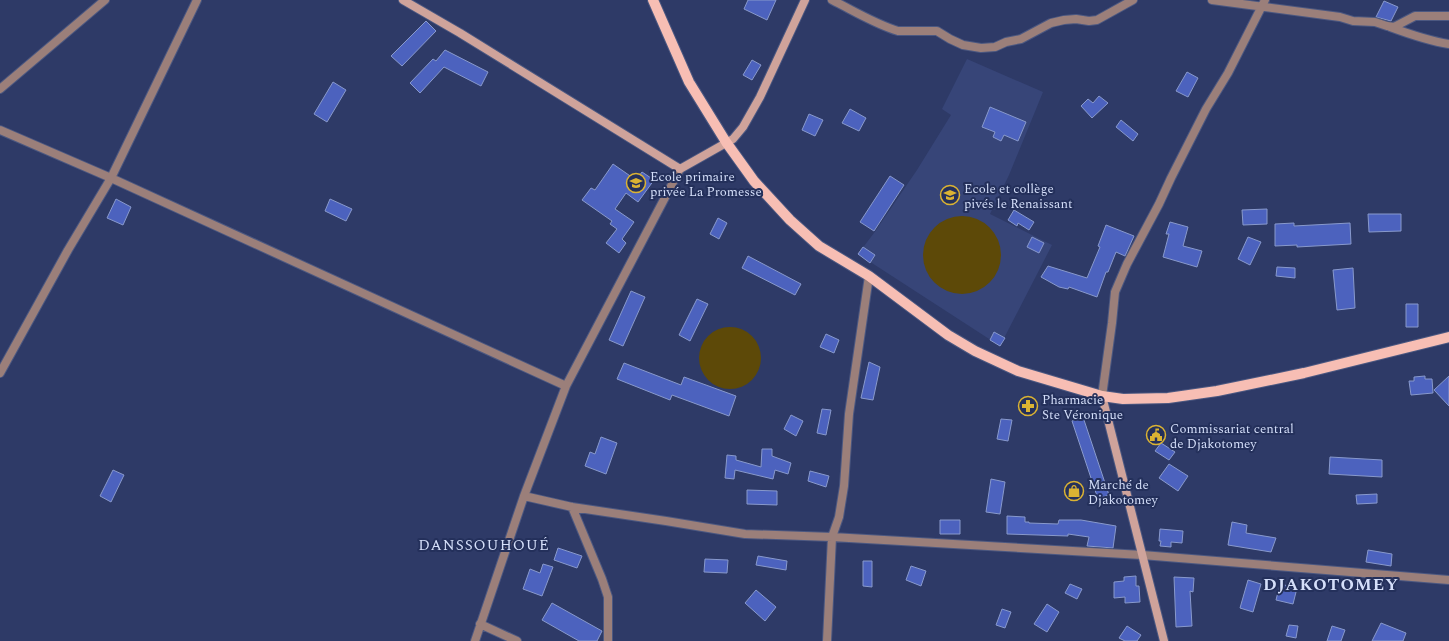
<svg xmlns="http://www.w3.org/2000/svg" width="1449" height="641" viewBox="0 0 1449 641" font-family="Spectral,serif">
  <rect width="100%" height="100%" fill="#2e3a67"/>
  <path fill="#374578" d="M 967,59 L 1043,92 L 1009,175 L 990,214 L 1052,245 L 1000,346 L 858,254 L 874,233 L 917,170 L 951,115 L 942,109 Z"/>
  <path fill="#5d4908" d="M923 255a39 39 0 1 1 78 0a39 39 0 1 1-78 0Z
    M699 358a31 31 0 1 1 62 0a31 31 0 1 1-62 0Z"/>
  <path fill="#4c62be" stroke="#89c" d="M 748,0 L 776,0 L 767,20 L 744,9 Z
    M 1384,1 L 1398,7 L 1391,21 L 1376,17 Z
    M 426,21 L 436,31 L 402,66 L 391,56 Z
    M 445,50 L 488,72 L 481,86 L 444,67 L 420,93 L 410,83 L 433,59 L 436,61 Z
    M 752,60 L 761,65 L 752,80 L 743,75 Z
    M 1187,72 L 1198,78 L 1188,97 L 1176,91 Z
    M 333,82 L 346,90 L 327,122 L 314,114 Z
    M 1099,96 L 1108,103 L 1092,118 L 1081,106 L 1088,99 L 1093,103 Z
    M 990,107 L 1026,122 L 1018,141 L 1004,135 L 1001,141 L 993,137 L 995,132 L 982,127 Z
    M 850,109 L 866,118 L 859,131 L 842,123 Z
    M 809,114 L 823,120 L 815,136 L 802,130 Z
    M 1121,120 L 1138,134 L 1133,141 L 1116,127 Z
    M 613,164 L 636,180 L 642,172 L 654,180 L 638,202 L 626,193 L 615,209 L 634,222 L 622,239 L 626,243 L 619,253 L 606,243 L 617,229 L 610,224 L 612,221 L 582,200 L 591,188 L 595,190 Z
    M 890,176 L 904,185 L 874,231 L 860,222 Z
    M 116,199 L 131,207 L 123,225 L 107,218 Z
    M 330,199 L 352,209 L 346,221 L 325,211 Z
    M 1267,209 L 1267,224 L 1243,225 L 1242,210 Z
    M 1014,210 L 1034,222 L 1029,230 L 1018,223 L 1017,226 L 1008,220 Z
    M 1368,214 L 1401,214 L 1401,231 L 1369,232 Z
    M 718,218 L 727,223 L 719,239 L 710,234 Z
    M 1170,222 L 1188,227 L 1183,246 L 1202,251 L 1197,267 L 1163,257 L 1169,234 L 1166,234 Z
    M 1294,223 L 1294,226 L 1350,223 L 1351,244 L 1297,247 L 1297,245 L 1275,246 L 1275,224 Z
    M 1106,225 L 1134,236 L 1125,256 L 1116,252 L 1108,272 L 1106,272 L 1097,297 L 1069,287 L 1068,289 L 1059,287 L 1041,277 L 1048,266 L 1087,278 L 1100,247 L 1098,246 Z
    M 1032,237 L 1044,243 L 1039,253 L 1027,247 Z
    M 1248,237 L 1261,242 L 1250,265 L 1238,259 Z
    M 863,247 L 875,255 L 870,263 L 858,254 Z
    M 748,256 L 801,284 L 795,295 L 742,268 Z
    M 1277,267 L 1295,268 L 1295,278 L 1276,276 Z
    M 1353,268 L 1355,308 L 1337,310 L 1333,270 Z
    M 631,291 L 645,297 L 623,346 L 609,340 Z
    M 697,299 L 708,304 L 690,341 L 679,335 Z
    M 1406,304 L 1418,304 L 1418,327 L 1406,327 Z
    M 994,332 L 1005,338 L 1000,346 L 990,340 Z
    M 826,334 L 839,340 L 834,353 L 820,347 Z
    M 869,362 L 880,367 L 873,400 L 861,398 Z
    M 624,363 L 681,385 L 684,377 L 736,396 L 729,416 L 672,395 L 670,400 L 617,379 Z
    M 1425,376 L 1425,379 L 1432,379 L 1433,393 L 1411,395 L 1409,381 L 1414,381 L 1414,377 Z
    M 1449,376 L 1449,406 L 1434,390 Z
    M 822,409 L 831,410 L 826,435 L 817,433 Z
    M 791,415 L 803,421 L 796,436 L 784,429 Z
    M 1083,417 L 1109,495 L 1098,499 L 1072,421 Z
    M 1001,419 L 1012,420 L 1008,441 L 997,439 Z
    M 601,437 L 617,443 L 606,474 L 585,466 L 590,452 L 595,454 Z
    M 1161,443 L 1175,452 L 1169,460 L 1155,451 Z
    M 762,449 L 772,449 L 772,456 L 791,463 L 788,474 L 775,470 L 773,479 L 735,470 L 734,479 L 725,478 L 727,455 L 736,456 L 736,460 L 761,467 Z
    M 1330,457 L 1382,460 L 1382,477 L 1329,474 Z
    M 1169,464 L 1188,476 L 1178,491 L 1159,478 Z
    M 113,470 L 124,475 L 111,502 L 100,496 Z
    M 810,471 L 829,476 L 826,487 L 808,481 Z
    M 991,479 L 1005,482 L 1000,514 L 986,512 Z
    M 747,490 L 777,491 L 777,505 L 747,504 Z
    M 1377,494 L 1377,503 L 1357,504 L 1356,495 Z
    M 1007,516 L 1025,517 L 1025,522 L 1029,522 L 1029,523 L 1058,524 L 1059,520 L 1081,520 L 1116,526 L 1113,548 L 1087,546 L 1089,537 L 1068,534 L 1068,536 L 1007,534 Z
    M 940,520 L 960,520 L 960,534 L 940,534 Z
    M 1232,522 L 1247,525 L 1246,533 L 1276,538 L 1271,552 L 1228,545 Z
    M 1160,529 L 1183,531 L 1182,543 L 1171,542 L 1171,547 L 1160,546 L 1161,541 L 1159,541 Z
    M 558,548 L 582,556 L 577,568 L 554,560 Z
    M 1368,550 L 1392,554 L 1391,566 L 1366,562 Z
    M 758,556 L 787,561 L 786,570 L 756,565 Z
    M 705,559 L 728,560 L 727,573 L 704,572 Z
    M 863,561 L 872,561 L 872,587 L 863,586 Z
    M 543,564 L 553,567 L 542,596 L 523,589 L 530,569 L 540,573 Z
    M 911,566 L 926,571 L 921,586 L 906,580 Z
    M 1136,576 L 1136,586 L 1139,586 L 1140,602 L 1125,603 L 1125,597 L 1114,598 L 1114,582 L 1124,581 L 1124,577 Z
    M 1174,577 L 1194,578 L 1193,592 L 1190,591 L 1192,626 L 1176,627 Z
    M 1248,580 L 1261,584 L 1253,612 L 1240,608 Z
    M 1070,584 L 1082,589 L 1077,599 L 1065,593 Z
    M 1280,584 L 1297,588 L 1293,604 L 1276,600 Z
    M 756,590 L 776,607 L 765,621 L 745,603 Z
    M 552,603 L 602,631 L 597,641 L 579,641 L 542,620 Z
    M 1047,604 L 1059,612 L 1047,632 L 1034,624 Z
    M 1002,609 L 1011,612 L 1005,628 L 996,625 Z
    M 1381,623 L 1406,633 L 1403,641 L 1372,641 Z
    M 1289,625 L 1298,626 L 1296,638 L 1286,636 Z
    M 1127,626 L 1141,635 L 1137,641 L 1125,641 L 1119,638 Z
    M 1332,626 L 1345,630 L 1341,641 L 1327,641 Z"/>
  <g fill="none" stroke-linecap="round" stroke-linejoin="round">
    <defs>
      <path id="street" d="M 832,0 C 854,11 875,24 898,31 L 937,31 L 950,39 L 963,45 L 981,48 L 995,47 L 1006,42 L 1021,39 L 1051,23 L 1064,20 L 1076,19 L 1089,21 L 1097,20 L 1133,0
        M 1212,0 L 1340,17 L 1353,21 L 1375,22 L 1387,26 L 1394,27 L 1415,16 L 1449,16
        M 1390,27 C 1409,34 1429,41 1449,44
        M 0,89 L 105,0
        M 0,130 L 111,178 L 566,386
        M 0,373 L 68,250 L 111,178 L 197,0
        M 1102,396 L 1112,323 L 1115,292 L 1127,264 L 1159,204 L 1171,178 L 1206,109 L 1228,73 L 1265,0
        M 524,496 L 572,507 L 666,521 L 745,534 L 832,537 L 1142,555 L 1449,580
        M 572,507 L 602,579 L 608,597 L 608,641
        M 480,624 L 517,641
        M 475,641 L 524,496 L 566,386 L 680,169
        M 827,641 L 832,537 L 839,517 L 844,486 L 849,414 L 869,276"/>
      <path id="secondary" d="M 403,0 L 460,33 L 680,169 L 733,139 L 743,127 L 760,97 L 805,0
        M 1102,396 L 1164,641"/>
      <path id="primary" d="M 653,0 L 689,82 L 726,142 L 754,181 L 790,220 L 819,246 L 869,276 L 948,335 L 975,351 L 1018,371 L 1102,396 L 1123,399 L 1168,398 L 1217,391 L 1304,373 L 1449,337"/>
    </defs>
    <use href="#street" stroke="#4c5881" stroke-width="10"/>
    <use href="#secondary" stroke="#4c5881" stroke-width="10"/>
    <use href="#primary" stroke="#4c5881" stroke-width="12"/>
    <use href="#street" stroke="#9b7f7a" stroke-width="8"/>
    <use href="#secondary" stroke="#cfa39b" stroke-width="8"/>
    <use href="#primary" stroke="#f7beb4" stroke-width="10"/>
  </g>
  <defs>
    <symbol id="school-ring" viewBox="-11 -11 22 22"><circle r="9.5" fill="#24305b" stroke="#dbb333" stroke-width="1.5"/><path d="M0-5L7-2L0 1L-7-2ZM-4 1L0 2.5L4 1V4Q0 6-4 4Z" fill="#dbb333"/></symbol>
    <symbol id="pharmacy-ring" viewBox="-11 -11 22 22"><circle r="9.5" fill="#24305b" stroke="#dbb333" stroke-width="1.5"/><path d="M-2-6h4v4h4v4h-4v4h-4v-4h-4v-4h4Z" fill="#dbb333"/></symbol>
    <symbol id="civic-ring" viewBox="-11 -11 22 22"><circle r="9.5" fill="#24305b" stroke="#dbb333" stroke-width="1.5"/><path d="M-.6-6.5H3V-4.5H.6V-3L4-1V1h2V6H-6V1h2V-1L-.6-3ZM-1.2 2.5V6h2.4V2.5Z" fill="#dbb333"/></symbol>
    <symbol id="shop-ring" viewBox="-11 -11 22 22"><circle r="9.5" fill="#24305b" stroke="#dbb333" stroke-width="1.5"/><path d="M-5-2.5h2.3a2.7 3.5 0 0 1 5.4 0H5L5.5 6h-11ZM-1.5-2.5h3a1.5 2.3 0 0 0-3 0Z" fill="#dbb333"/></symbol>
  </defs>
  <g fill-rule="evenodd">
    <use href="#school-ring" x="625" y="172" width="22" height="22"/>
    <use href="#school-ring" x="939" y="184" width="22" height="22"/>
    <use href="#pharmacy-ring" x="1017" y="395" width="22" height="22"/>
    <use href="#civic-ring" x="1145" y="424" width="22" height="22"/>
    <use href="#shop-ring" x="1063" y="480" width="22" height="22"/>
  </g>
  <g text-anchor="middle" stroke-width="4" stroke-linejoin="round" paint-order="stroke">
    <g font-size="13" fill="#d5dffa" stroke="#24305b" text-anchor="start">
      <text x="650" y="181">Ecole primaire<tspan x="650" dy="15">privée La Promesse</tspan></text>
      <text x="964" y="193">Ecole et collège<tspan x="964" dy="15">pivés le Renaissant</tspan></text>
      <text x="1042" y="404">Pharmacie<tspan x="1042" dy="15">Ste Véronique</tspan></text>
      <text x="1170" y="433">Commissariat central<tspan x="1170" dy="15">de Djakotomey</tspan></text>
      <text x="1088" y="489">Marché de<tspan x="1088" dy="15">Djakotomey</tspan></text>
    </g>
    <g font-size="15" letter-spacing="1" fill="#d5dffa" stroke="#24305b">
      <text x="484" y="550">DANSSOUHOUÉ</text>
    </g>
    <g font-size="17" font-weight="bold" letter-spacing="1" fill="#d5dffa" stroke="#24305b">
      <text x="1331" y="590">DJAKOTOMEY</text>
    </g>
  </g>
</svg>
